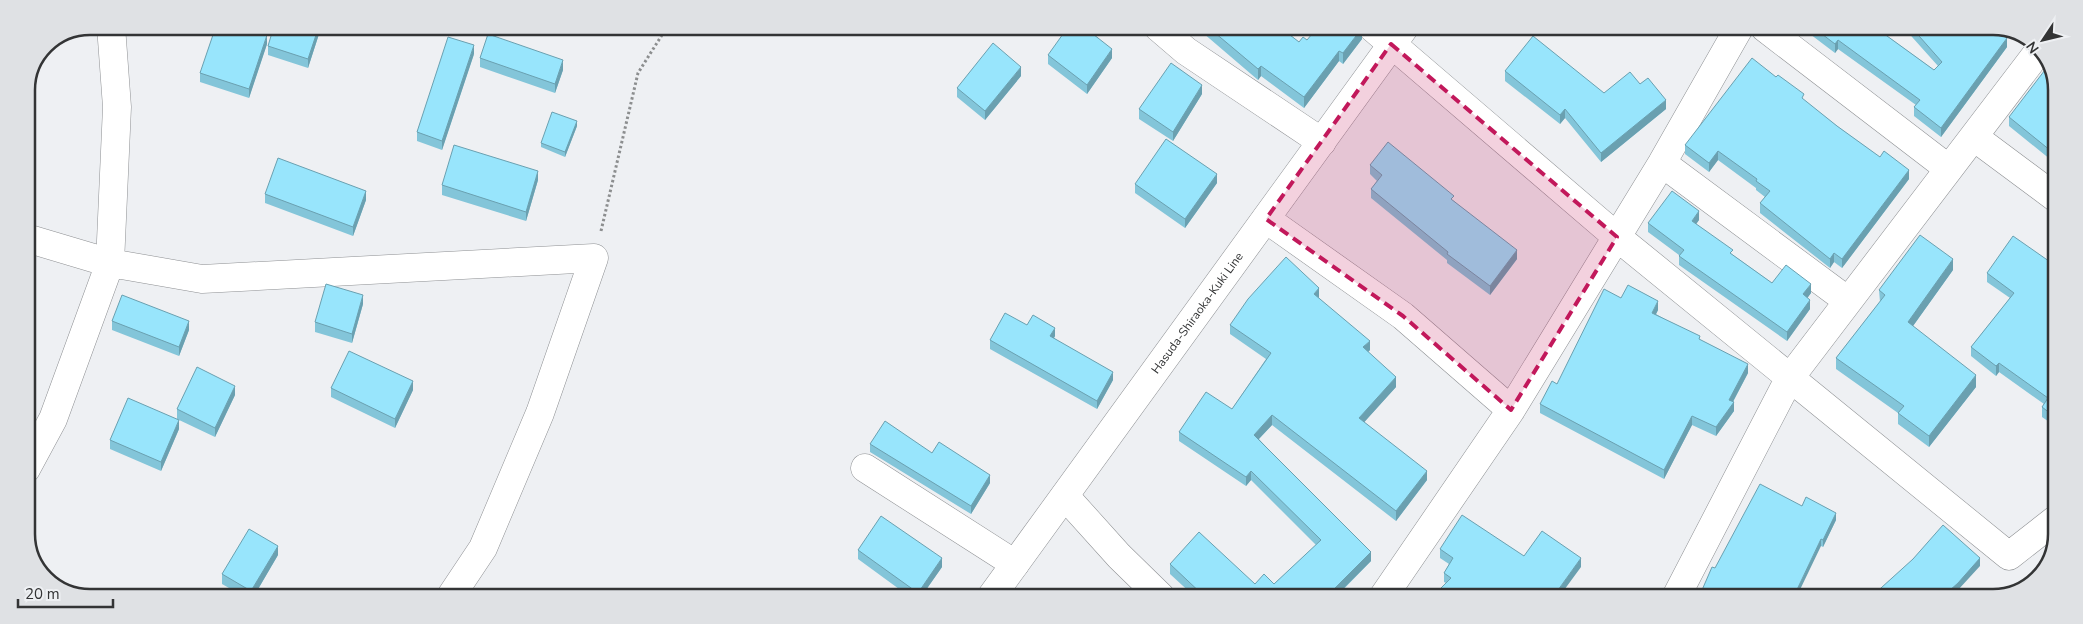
<svg xmlns="http://www.w3.org/2000/svg" width="2083" height="624" viewBox="0 0 2083 624" font-family="'Nunito Sans',sans-serif">
  <rect width="100%" height="100%" fill="#eef0f3"/>
  <g fill="none" stroke-linecap="round" stroke-linejoin="round">
    <defs>
      <path id="street" d="M 1158,27 L 1186,51 L 1322,142
        M 1373,28 L 1617,237 L 2009,556 L 2055,520
        M 1765,28 L 1949,169
        M 1974,137 L 2056,198
        M 1662,163 L 1848,301
        M 1266,219 L 1403,316 L 1511,410
        M 26,238 L 110,263 L 202,279 L 594,258 L 540,413 L 483,548 L 451,596
        M 865,468 L 1015,564
        M 26,469 L 53,419 L 110,263 L 117,107 L 111,26
        M 1065,496 L 1119,556 L 1161,597
        M 1383,597 L 1511,410 L 1662,163 L 1739,28
        M 1676,597 L 1789,379 L 2041,48"/>
      <g id="secondary">
        <path id="s1" d="M 991,597 L 1404,28"/>
      </g>
    </defs>
    <use href="#street" stroke="#8e9093" stroke-width="29"/>
    <use href="#secondary" stroke="#8e9093" stroke-width="29"/>
    <path stroke="#8c8e8f" stroke-width="3" stroke-dasharray="2.5 2.5" stroke-linecap="butt" d="M 601,231 L 638,73 L 667,27"/>
    <use href="#street" stroke="#fff" stroke-width="28"/>
    <use href="#secondary" stroke="#fff" stroke-width="28"/>
  </g>
  <path fill="#83c5d9" d="M 319,26 L 319,34 L 308,68 L 268,55 L 268,46 Z
    M 1196,27 L 1281,28 L 1299,42 L 1307,40 L 1362,39 L 1343,64 L 1339,61 L 1304,108 L 1261,76 L 1258,80 Z
    M 1802,28 L 1876,28 L 1934,70 L 1938,66 L 1904,28 L 1994,28 L 2007,47 L 1941,137 L 1914,116 L 1914,107 L 1916,105 L 1838,49 L 1835,53 Z
    M 267,44 L 249,98 L 200,82 L 200,73 Z
    M 474,54 L 442,150 L 417,141 L 417,132 Z
    M 1048,55 L 1112,58 L 1087,94 L 1048,64 Z
    M 480,58 L 563,70 L 555,93 L 480,67 Z
    M 1505,71 L 1604,93 L 1640,84 L 1666,109 L 1601,162 L 1565,118 L 1560,124 L 1505,81 Z
    M 1021,76 L 985,120 L 957,97 L 957,88 Z
    M 2057,86 L 2056,164 L 2009,126 L 2009,117 Z
    M 1202,94 L 1173,141 L 1139,119 L 1139,109 Z
    M 1804,101 L 1837,126 L 1909,179 L 1842,268 L 1834,262 L 1830,268 L 1760,213 L 1760,203 L 1765,197 L 1756,190 L 1756,188 L 1718,160 L 1709,172 L 1685,154 L 1685,145 Z
    M 577,126 L 565,157 L 541,147 L 541,143 Z
    M 1370,165 L 1454,201 L 1517,259 L 1490,295 L 1447,263 L 1447,260 L 1371,198 L 1371,189 L 1377,181 L 1370,174 Z
    M 538,180 L 526,221 L 442,195 L 442,185 Z
    M 1217,183 L 1185,228 L 1135,193 L 1135,184 Z
    M 265,194 L 366,200 L 353,236 L 265,203 Z
    M 1699,220 L 1696,224 L 1733,255 L 1772,283 L 1811,293 L 1807,298 L 1810,309 L 1787,341 L 1679,265 L 1679,255 L 1648,232 L 1648,223 Z
    M 2056,266 L 2055,426 L 2042,417 L 2042,407 L 2044,404 L 1999,372 L 1996,376 L 1971,356 L 1971,347 L 2010,298 L 1987,282 L 1987,273 Z
    M 1953,270 L 1913,326 L 1976,387 L 1929,447 L 1898,424 L 1898,413 L 1836,369 L 1836,358 L 1880,302 L 1879,290 Z
    M 1319,297 L 1319,298 L 1370,350 L 1368,352 L 1396,387 L 1364,422 L 1427,480 L 1396,521 L 1272,425 L 1259,439 L 1371,561 L 1336,597 L 1195,597 L 1170,574 L 1170,564 L 1255,584 L 1274,584 L 1316,545 L 1251,480 L 1246,486 L 1179,441 L 1179,432 L 1232,409 L 1266,359 L 1230,334 L 1230,325 Z
    M 1621,298 L 1658,310 L 1656,314 L 1700,340 L 1748,373 L 1733,402 L 1734,411 L 1716,436 L 1692,425 L 1664,479 L 1540,413 L 1540,404 L 1557,384 Z
    M 363,304 L 352,343 L 315,332 L 315,322 Z
    M 112,321 L 189,330 L 179,356 L 112,330 Z
    M 1027,325 L 1055,336 L 1054,338 L 1113,380 L 1097,409 L 990,349 L 990,340 Z
    M 331,388 L 413,390 L 395,428 L 331,397 Z
    M 235,395 L 215,437 L 177,419 L 177,409 Z
    M 179,429 L 161,471 L 110,449 L 110,440 Z
    M 870,444 L 990,483 L 971,514 L 870,452 Z
    M 1802,506 L 1836,520 L 1823,547 L 1821,546 Z
    M 1440,549 L 1524,556 L 1581,567 L 1446,583 L 1444,582 L 1444,573 L 1449,564 L 1440,558 Z
    M 858,550 L 942,567 L 921,597 L 910,597 L 858,559 Z
    M 278,555 L 254,596 L 243,596 L 222,584 L 222,574 Z"/>
  <path fill="#6aa0b0" d="M 319,26 L 319,34 L 308,68 L 308,59 Z
    M 1362,28 L 1362,39 L 1343,64 L 1343,53 Z
    M 267,35 L 267,44 L 249,98 L 249,89 Z
    M 2007,38 L 2007,47 L 1941,137 L 1941,128 Z
    M 1838,40 L 1838,49 L 1835,53 L 1835,44 Z
    M 474,45 L 474,54 L 442,150 L 442,141 Z
    M 1112,49 L 1112,58 L 1087,94 L 1087,85 Z
    M 1339,51 L 1339,61 L 1304,108 L 1304,97 Z
    M 563,60 L 563,70 L 555,93 L 555,84 Z
    M 1261,66 L 1261,76 L 1258,80 L 1258,69 Z
    M 1021,67 L 1021,76 L 985,120 L 985,111 Z
    M 1202,85 L 1202,94 L 1173,141 L 1173,132 Z
    M 1666,100 L 1666,109 L 1601,162 L 1601,153 Z
    M 1565,109 L 1565,118 L 1560,124 L 1560,115 Z
    M 577,121 L 577,126 L 565,157 L 565,152 Z
    M 1718,151 L 1718,160 L 1709,172 L 1709,163 Z
    M 1909,170 L 1909,179 L 1842,268 L 1842,259 Z
    M 538,171 L 538,180 L 526,221 L 526,212 Z
    M 1217,174 L 1217,183 L 1185,228 L 1185,219 Z
    M 366,191 L 366,200 L 353,236 L 353,227 Z
    M 1699,211 L 1699,220 L 1692,230 L 1692,221 Z
    M 1517,250 L 1517,259 L 1490,295 L 1490,286 Z
    M 1834,253 L 1834,262 L 1830,268 L 1830,259 Z
    M 1953,259 L 1953,270 L 1908,333 L 1908,322 Z
    M 1811,284 L 1811,293 L 1803,304 L 1803,294 Z
    M 1319,288 L 1319,297 L 1314,304 L 1314,294 Z
    M 363,295 L 363,304 L 352,343 L 352,334 Z
    M 1810,300 L 1810,309 L 1787,341 L 1787,332 Z
    M 1658,301 L 1658,310 L 1652,322 L 1652,313 Z
    M 189,321 L 189,330 L 179,356 L 179,347 Z
    M 1055,328 L 1055,336 L 1050,345 L 1050,336 Z
    M 1370,341 L 1370,350 L 1363,357 L 1363,347 Z
    M 1999,363 L 1999,372 L 1996,376 L 1996,366 Z
    M 1748,364 L 1748,373 L 1729,409 L 1729,400 Z
    M 1113,372 L 1113,380 L 1097,409 L 1097,401 Z
    M 1976,375 L 1976,387 L 1929,447 L 1929,436 Z
    M 1396,377 L 1396,387 L 1359,428 L 1359,418 Z
    M 413,381 L 413,390 L 395,428 L 395,419 Z
    M 235,386 L 235,395 L 215,437 L 215,428 Z
    M 1734,402 L 1734,411 L 1716,436 L 1716,427 Z
    M 1272,415 L 1272,425 L 1254,444 L 1254,435 Z
    M 1692,416 L 1692,425 L 1664,479 L 1664,470 Z
    M 179,420 L 179,429 L 161,471 L 161,462 Z
    M 1251,471 L 1251,480 L 1246,486 L 1246,477 Z
    M 1427,471 L 1427,480 L 1396,521 L 1396,511 Z
    M 990,475 L 990,483 L 971,514 L 971,506 Z
    M 1836,513 L 1836,520 L 1823,547 L 1823,540 Z
    M 1821,539 L 1821,546 L 1796,598 L 1793,598 Z
    M 278,546 L 278,555 L 254,596 L 251,596 L 251,591 Z
    M 1371,552 L 1371,561 L 1335,597 L 1331,592 Z
    M 942,558 L 942,567 L 921,597 L 918,597 L 918,593 Z
    M 1581,558 L 1581,567 L 1559,597 L 1553,597 Z
    M 1980,558 L 1980,566 L 1958,590 L 1949,598 L 1941,598 Z"/>
  <path fill="#98e5fc" stroke="#6aa0b0" d="M 216,26 L 241,26 L 267,35 L 249,89 L 200,73 Z
    M 274,26 L 319,26 L 308,59 L 268,46 Z
    M 1068,27 L 1084,27 L 1112,49 L 1087,85 L 1048,55 Z
    M 1208,27 L 1281,28 L 1299,42 L 1303,37 L 1307,40 L 1317,28 L 1362,28 L 1343,53 L 1339,51 L 1304,97 L 1261,66 L 1258,69 Z
    M 1814,28 L 1876,28 L 1934,70 L 1942,62 L 1912,28 L 1994,28 L 2007,38 L 1941,128 L 1914,107 L 1920,100 L 1838,40 L 1835,44 Z
    M 488,34 L 563,60 L 555,84 L 480,58 Z
    M 1533,36 L 1604,93 L 1630,72 L 1640,84 L 1648,78 L 1666,100 L 1601,153 L 1565,109 L 1560,115 L 1505,71 Z
    M 448,37 L 474,45 L 442,141 L 417,132 Z
    M 993,43 L 1021,67 L 985,111 L 957,88 Z
    M 1752,58 L 1776,77 L 1778,75 L 1804,94 L 1802,98 L 1837,126 L 1880,157 L 1884,151 L 1909,170 L 1842,259 L 1834,253 L 1830,259 L 1760,203 L 1770,191 L 1756,181 L 1757,179 L 1718,151 L 1709,163 L 1685,145 Z
    M 1171,63 L 1202,85 L 1173,132 L 1139,109 Z
    M 2048,66 L 2057,86 L 2056,155 L 2009,117 Z
    M 552,112 L 577,121 L 565,152 L 541,143 Z
    M 1166,139 L 1217,174 L 1185,219 L 1135,184 Z
    M 1388,142 L 1454,196 L 1451,199 L 1517,250 L 1490,286 L 1447,254 L 1448,252 L 1371,189 L 1382,175 L 1370,165 Z
    M 454,145 L 538,171 L 526,212 L 442,185 Z
    M 278,158 L 366,191 L 353,227 L 265,194 Z
    M 1672,191 L 1699,211 L 1692,221 L 1733,250 L 1730,253 L 1772,283 L 1786,265 L 1811,284 L 1803,294 L 1810,300 L 1787,332 L 1679,256 L 1684,250 L 1648,223 Z
    M 1920,235 L 1953,259 L 1908,322 L 1976,375 L 1929,436 L 1898,413 L 1904,406 L 1836,358 L 1885,295 L 1879,290 Z
    M 2013,236 L 2056,266 L 2056,283 L 2053,287 L 2056,288 L 2055,417 L 2042,407 L 2048,398 L 1999,363 L 1996,366 L 1971,347 L 2014,293 L 1987,273 Z
    M 1286,257 L 1319,288 L 1314,294 L 1370,341 L 1363,347 L 1396,377 L 1359,418 L 1427,471 L 1396,511 L 1272,415 L 1254,435 L 1371,552 L 1331,592 L 1336,597 L 1205,597 L 1170,564 L 1199,532 L 1255,584 L 1264,574 L 1274,584 L 1321,540 L 1251,471 L 1246,477 L 1179,432 L 1206,392 L 1232,409 L 1271,353 L 1230,325 L 1248,299 Z
    M 326,284 L 363,295 L 352,334 L 315,322 Z
    M 1628,285 L 1658,301 L 1652,313 L 1700,336 L 1699,339 L 1748,364 L 1729,400 L 1734,402 L 1716,427 L 1692,416 L 1664,470 L 1540,404 L 1552,381 L 1557,384 L 1604,289 L 1621,298 Z
    M 122,295 L 189,321 L 179,347 L 112,321 Z
    M 1005,313 L 1027,325 L 1033,315 L 1055,328 L 1050,336 L 1113,372 L 1097,401 L 990,340 Z
    M 349,351 L 413,381 L 395,419 L 331,388 Z
    M 197,367 L 235,386 L 215,428 L 177,409 Z
    M 128,398 L 179,420 L 161,462 L 110,440 Z
    M 885,421 L 932,453 L 939,442 L 990,475 L 971,506 L 870,444 Z
    M 1760,484 L 1802,506 L 1806,497 L 1836,513 L 1823,540 L 1821,539 L 1793,598 L 1699,597 L 1712,567 L 1715,568 Z
    M 1462,515 L 1524,556 L 1542,531 L 1581,558 L 1553,597 L 1432,597 L 1451,578 L 1444,573 L 1453,558 L 1440,549 Z
    M 881,516 L 942,558 L 918,593 L 858,550 Z
    M 1943,525 L 1980,558 L 1958,583 L 1941,598 L 1872,598 L 1871,597 L 1913,559 Z
    M 249,529 L 278,546 L 251,591 L 222,574 Z"/>
  <path fill="#c2185b" fill-opacity="0.2" stroke="#c2185b" stroke-width="4" stroke-dasharray="10 6" stroke-linejoin="round" d="M 1391,44 L 1617,237 L 1511,410 L 1403,316 L 1266,219 Z"/>
  <g text-anchor="middle" stroke-width="4" stroke-linejoin="round" paint-order="stroke">
    <g font-size="12" fill="#333435" stroke="#eef0f3">
      <text dy="4" stroke="none"><textPath href="#s1" startOffset="351">Hasuda-Shiraoka-Kuki Line</textPath></text>
    </g>
  </g>
  <path d="M0 0H2083V624H0ZM90 35H1993A55 55 0 0 1 2048 90V534A55 55 0 0 1 1993 589H90A55 55 0 0 1 35 534V90A55 55 0 0 1 90 35Z" fill="#dfe1e4" fill-rule="evenodd"/>
  <path fill="none" stroke="#333435" stroke-width="2.5" d="M90 35H1993A55 55 0 0 1 2048 90V534A55 55 0 0 1 1993 589H90A55 55 0 0 1 35 534V90A55 55 0 0 1 90 35Z"/>
  <g transform="translate(2043 40) rotate(235)" stroke="#eef0f3" stroke-width="4" paint-order="stroke">
  <path d="M0-4L9 19L0 12L-9 19Z" fill="#333435"/>
  <text y="-8" font-size="14" font-weight="bold" text-anchor="middle" fill="#333435">N</text>
  </g>
  <path d="M18 599v8h95v-8" fill="none" stroke="#333435" stroke-width="2.5"/>
  <text x="25" y="599" font-size="15" fill="#333435" stroke="#eef0f3" stroke-width="4" paint-order="stroke">20 m</text>
</svg>
